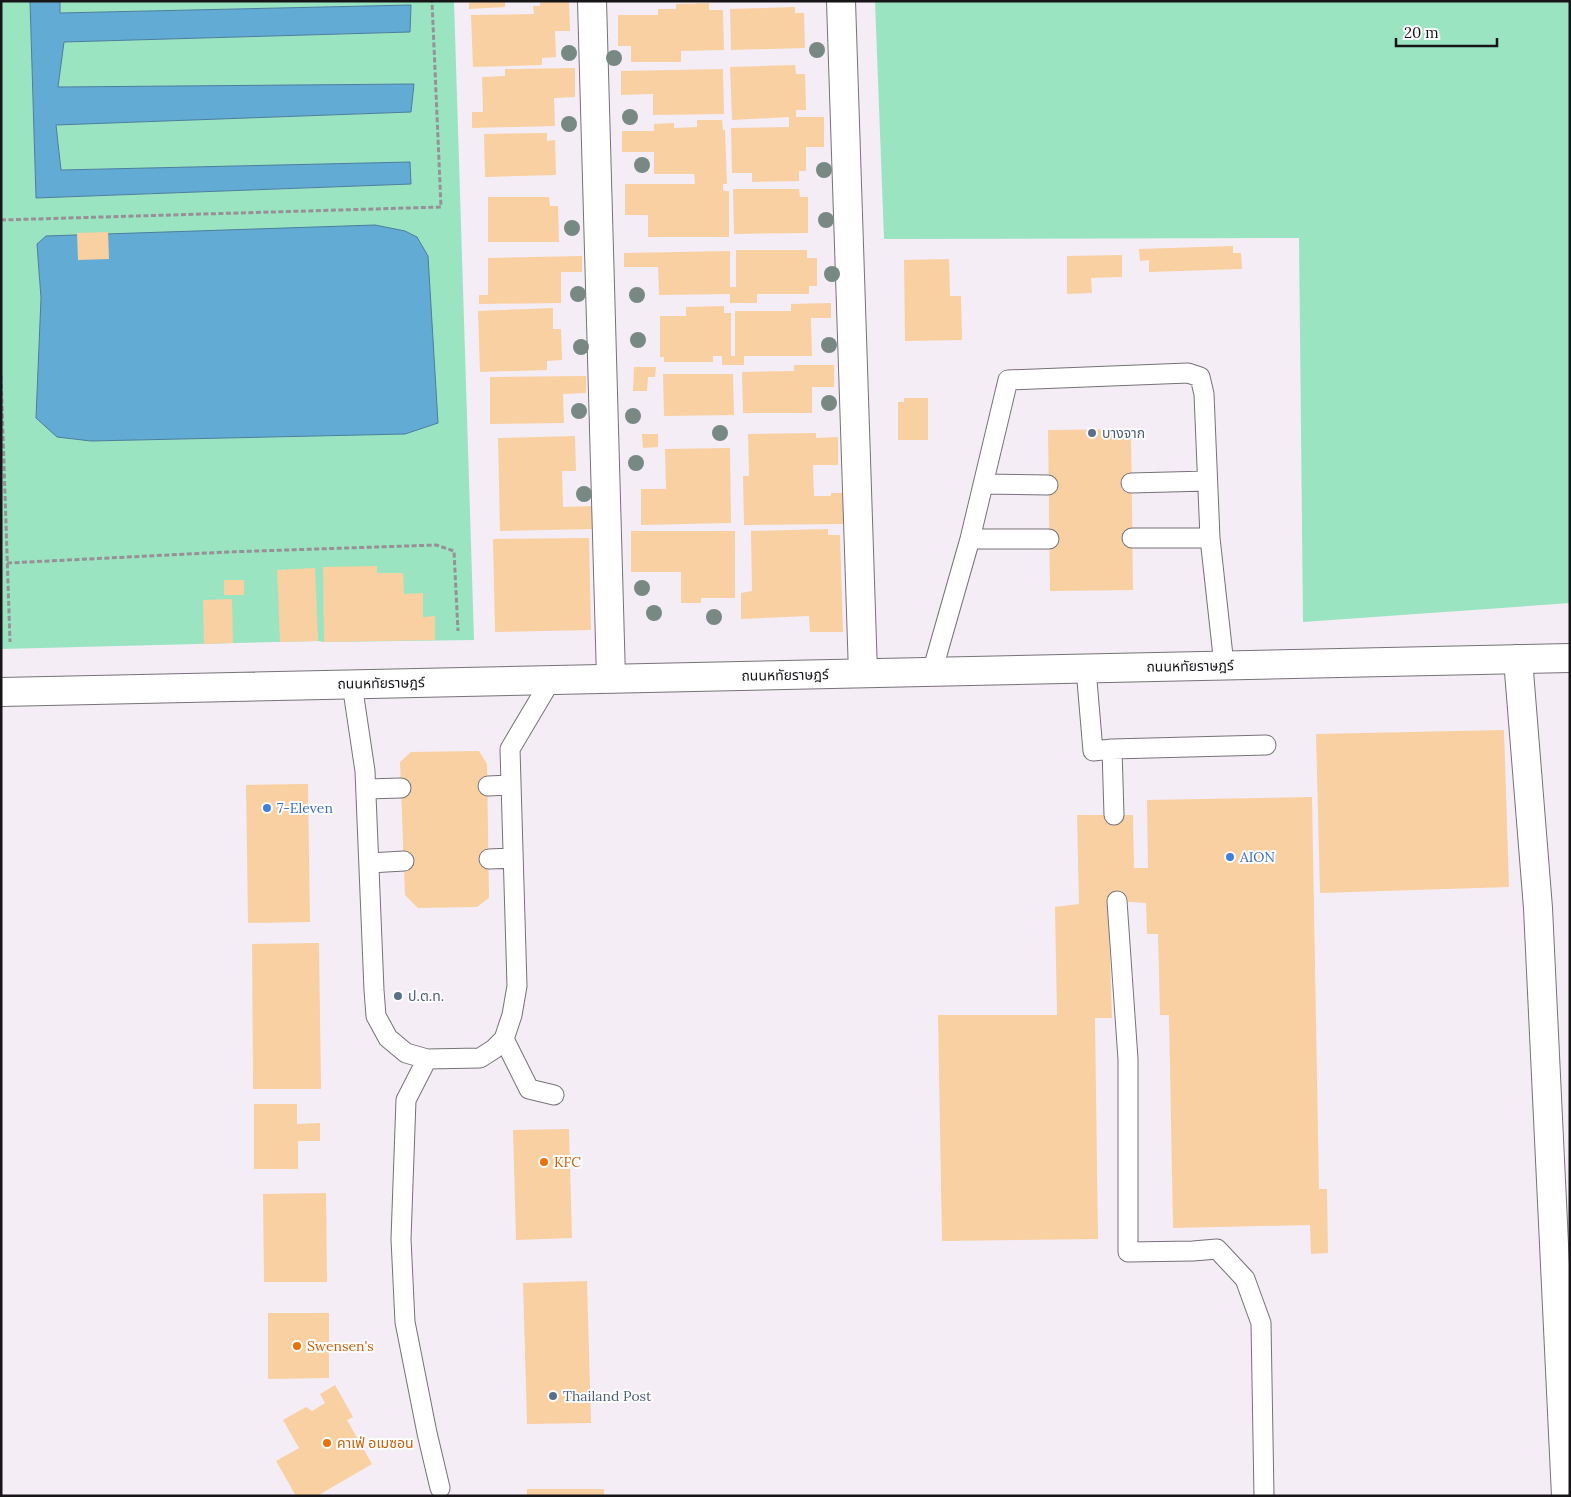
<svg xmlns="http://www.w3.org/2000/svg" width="1571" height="1497" viewBox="0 0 1571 1497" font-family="Lora,'Noto Sans Thai',serif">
  <rect width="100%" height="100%" fill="#f4edf5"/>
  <path fill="#9ae4c2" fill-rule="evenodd" d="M 1,1 L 30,1 L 36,198 L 411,184 L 410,162 L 61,170 L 56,125 L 410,112 L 414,84 L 58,87 L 63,42 L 409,32 L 411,5 L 60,13 L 60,1 L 454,1 L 474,640 L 324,642 L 318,641 L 1,649 ZM 37,244 L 91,441 L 41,298 Z
    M 875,1 L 1570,1 L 1570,603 L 1303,622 L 1299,238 L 884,239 Z"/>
  <path fill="#62abd5" stroke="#4c7e9c" d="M 30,1 L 60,1 L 60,13 L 411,5 L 410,32 L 64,42 L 58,87 L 414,84 L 411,112 L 56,125 L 61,170 L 410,162 L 411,184 L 36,198 Z
    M 375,225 L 405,231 L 417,237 L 428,256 L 438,423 L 405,434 L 91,441 L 57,437 L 36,418 L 41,298 L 37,244 L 46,236 Z"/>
  <path fill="#f9d0a1" d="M 469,1 L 505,1 L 505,7 L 469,9 Z
    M 540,1 L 569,1 L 570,31 L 555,31 L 556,57 L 542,58 L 542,65 L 473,67 L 471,15 L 534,14 L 533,6 L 540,6 Z
    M 709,3 L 709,10 L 723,10 L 724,50 L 681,51 L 681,62 L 631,62 L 631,46 L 618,46 L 618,15 L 658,15 L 658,9 L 676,9 L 676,4 Z
    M 795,7 L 795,13 L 804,13 L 805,48 L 731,50 L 730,9 Z
    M 795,65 L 796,74 L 805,74 L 806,110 L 796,110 L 796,117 L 824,117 L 824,147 L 806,147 L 806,171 L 799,171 L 799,181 L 752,182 L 752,173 L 732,173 L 731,128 L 789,127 L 789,117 L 732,120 L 730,67 Z
    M 575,68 L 575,97 L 554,98 L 555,126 L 472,128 L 472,112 L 483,112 L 482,77 L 505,76 L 505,69 Z
    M 723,69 L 724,114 L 653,115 L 653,94 L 621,95 L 621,71 Z
    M 697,120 L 722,120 L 723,130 L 725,130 L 727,184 L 723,184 L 723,191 L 729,191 L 729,237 L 648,237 L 648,215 L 625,215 L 625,184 L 695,184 L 694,174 L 654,174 L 654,152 L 622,152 L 622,131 L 654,131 L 654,124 L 674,123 L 674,128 L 697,127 Z
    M 547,133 L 547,141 L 555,140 L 556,175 L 485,177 L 484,134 Z
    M 733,189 L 799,189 L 800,197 L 808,197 L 808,233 L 734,234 Z
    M 488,197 L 549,197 L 550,206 L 558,206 L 559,242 L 488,242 Z
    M 108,232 L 109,259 L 78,260 L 77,233 Z
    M 1233,246 L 1233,253 L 1241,253 L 1242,269 L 1149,272 L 1149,260 L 1140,261 L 1139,249 Z
    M 736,250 L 807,250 L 807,258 L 817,258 L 817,286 L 809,286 L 809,294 L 757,294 L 757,303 L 730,303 L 730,294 L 659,295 L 658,267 L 624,267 L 624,253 L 730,251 L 730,287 L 736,287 Z
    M 1122,255 L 1122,277 L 1091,278 L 1092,293 L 1067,294 L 1067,256 Z
    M 582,256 L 582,272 L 561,272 L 561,303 L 479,304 L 479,295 L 488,295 L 488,258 Z
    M 949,259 L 950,296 L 961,296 L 962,340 L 905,341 L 904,260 Z
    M 831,303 L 831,318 L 811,318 L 812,356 L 744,356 L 744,365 L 722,365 L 722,356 L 713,356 L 713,362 L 664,362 L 664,357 L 660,357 L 660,316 L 686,316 L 686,307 L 724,306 L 724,313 L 731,313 L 731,356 L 735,356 L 735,311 L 791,311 L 791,304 Z
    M 553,308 L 553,329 L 561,329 L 562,360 L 547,361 L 547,370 L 480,372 L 478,311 Z
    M 794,365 L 834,365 L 834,387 L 812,387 L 812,413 L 743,413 L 742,372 L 794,371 Z
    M 634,367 L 656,367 L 655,377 L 648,377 L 647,391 L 633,391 Z
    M 663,374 L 733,374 L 734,415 L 664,416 Z
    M 586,376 L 586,393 L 563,394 L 564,423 L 490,424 L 490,377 Z
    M 904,398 L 928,398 L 928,440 L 898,440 L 898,402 L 904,402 Z
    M 1131,429 L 1133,590 L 1050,591 L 1048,430 Z
    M 816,433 L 816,438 L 838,437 L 838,465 L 813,465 L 814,496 L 831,496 L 831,493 L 843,493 L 843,524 L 744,525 L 743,476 L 749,476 L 748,434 Z
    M 642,434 L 658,434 L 658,447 L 643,448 Z
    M 575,436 L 576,471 L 562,471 L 563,507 L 593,506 L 593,529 L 500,531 L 498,438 Z
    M 730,448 L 731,523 L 641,525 L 641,489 L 666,489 L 665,449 Z
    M 828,529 L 828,535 L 840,535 L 843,632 L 810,632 L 809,616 L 741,619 L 741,593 L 752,591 L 751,531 Z
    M 631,531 L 735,531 L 735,598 L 701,598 L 701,603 L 681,603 L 681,572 L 631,572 Z
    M 589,538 L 591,630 L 495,632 L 493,539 Z
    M 377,566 L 377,573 L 403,573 L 404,594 L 423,593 L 423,617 L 435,616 L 435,640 L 324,642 L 323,567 Z
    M 315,568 L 318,641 L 280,642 L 277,570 Z
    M 224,580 L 244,580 L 244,595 L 224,595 Z
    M 232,599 L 233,643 L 204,644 L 203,600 Z
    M 1504,730 L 1509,887 L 1320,893 L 1316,734 Z
    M 479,751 L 487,764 L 489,898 L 477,907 L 418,908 L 405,895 L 400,762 L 411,752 Z
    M 308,784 L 310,922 L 248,923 L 246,785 Z
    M 1312,797 L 1319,1189 L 1327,1189 L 1328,1253 L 1311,1254 L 1310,1225 L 1173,1228 L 1169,1015 L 1160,1015 L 1158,934 L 1147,934 L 1146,903 L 1117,901 L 1108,902 L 1112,1018 L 1095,1018 L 1098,1239 L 942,1241 L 938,1015 L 1057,1015 L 1055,907 L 1079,904 L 1077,815 L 1133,815 L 1134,868 L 1148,868 L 1147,800 Z
    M 319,943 L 321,1089 L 253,1089 L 252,944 Z
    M 254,1104 L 297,1104 L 297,1124 L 320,1123 L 320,1141 L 298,1141 L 298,1169 L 254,1169 Z
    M 569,1129 L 572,1238 L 516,1240 L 513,1130 Z
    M 326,1193 L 327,1282 L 264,1282 L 263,1194 Z
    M 587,1281 L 591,1423 L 527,1424 L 523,1283 Z
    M 268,1313 L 329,1313 L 329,1378 L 268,1379 Z
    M 335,1385 L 353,1417 L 347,1420 L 372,1464 L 317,1496 L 296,1496 L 276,1461 L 299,1448 L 283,1420 L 306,1407 L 312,1411 L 325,1403 L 320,1394 Z
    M 527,1489 L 604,1489 L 604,1496 L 527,1496 Z"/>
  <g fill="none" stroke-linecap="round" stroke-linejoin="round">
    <defs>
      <path id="lane" d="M 1131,483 L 1207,481
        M 983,484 L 1048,485
        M 1132,538 L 1210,538
        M 970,539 L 1049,539
        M 1086,669 L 1093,751 L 1112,749 L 1266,745
        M 932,672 L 970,539 L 1008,380 L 1188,373 L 1200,377 L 1204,394 L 1210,538 L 1224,665
        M 352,684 L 365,771 L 374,990 L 376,1016 L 388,1038 L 406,1053 L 427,1059 L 480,1058 L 494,1049 L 504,1039 L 512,1015 L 517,986 L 510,749 L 551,680
        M 1112,749 L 1114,815
        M 488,786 L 511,785
        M 366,789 L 401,788
        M 489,859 L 513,858
        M 369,863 L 404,861
        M 1117,901 L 1128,1059 L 1128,1252 L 1193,1251 L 1217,1249 L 1245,1279 L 1261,1323 L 1264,1496
        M 504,1039 L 529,1089 L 554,1095
        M 427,1059 L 406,1100 L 401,1239 L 405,1322 L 427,1433 L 440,1488"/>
      <path id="street" d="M 592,1 L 611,678
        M 841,1 L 863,673
        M 1518,659 L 1538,908 L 1566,1496"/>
      <path id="secondary" d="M 1,692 L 1570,658"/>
    </defs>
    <use href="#lane" stroke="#777178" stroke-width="21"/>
    <use href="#street" stroke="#777178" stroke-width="30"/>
    <use href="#secondary" stroke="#777178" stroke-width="30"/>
    <path stroke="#969197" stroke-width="3" stroke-dasharray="5 2.5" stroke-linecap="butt" d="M 1,220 L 441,207 L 432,1
      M 1,376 L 10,642
      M 7,563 L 228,552 L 436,545 L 454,551 L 458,631"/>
    <use href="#lane" stroke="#fff" stroke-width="19"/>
    <use href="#street" stroke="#fff" stroke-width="28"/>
    <use href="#secondary" stroke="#fff" stroke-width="28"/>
  </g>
  <g fill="#788984">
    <circle cx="817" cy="50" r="8"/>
    <circle cx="569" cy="53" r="8"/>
    <circle cx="614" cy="58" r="8"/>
    <circle cx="630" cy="117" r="8"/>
    <circle cx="569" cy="124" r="8"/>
    <circle cx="642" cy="165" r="8"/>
    <circle cx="824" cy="170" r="8"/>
    <circle cx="826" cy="220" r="8"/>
    <circle cx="572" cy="228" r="8"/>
    <circle cx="832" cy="274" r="8"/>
    <circle cx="578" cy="294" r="8"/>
    <circle cx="637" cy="295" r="8"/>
    <circle cx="638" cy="340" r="8"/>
    <circle cx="829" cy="345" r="8"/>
    <circle cx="581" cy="347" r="8"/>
    <circle cx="829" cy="403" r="8"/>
    <circle cx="579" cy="411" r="8"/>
    <circle cx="633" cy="416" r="8"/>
    <circle cx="720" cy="433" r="8"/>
    <circle cx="636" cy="463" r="8"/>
    <circle cx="584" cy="494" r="8"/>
    <circle cx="642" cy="588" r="8"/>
    <circle cx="654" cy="613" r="8"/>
    <circle cx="714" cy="617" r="8"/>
  </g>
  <g fill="#5c6f8a" stroke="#fefdfe" stroke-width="2">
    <circle cx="1092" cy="433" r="5"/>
    <circle cx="398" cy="996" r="5"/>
    <circle cx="553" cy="1396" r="5"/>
  </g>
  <g fill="#3f7fe0" stroke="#fefdfe" stroke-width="2">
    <circle cx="267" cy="808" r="5"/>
    <circle cx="1230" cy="857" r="5"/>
  </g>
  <g fill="#e8710a" stroke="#fefdfe" stroke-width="2">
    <circle cx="544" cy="1162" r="5"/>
    <circle cx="297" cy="1346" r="5"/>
    <circle cx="327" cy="1443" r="5"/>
  </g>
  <g text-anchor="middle" stroke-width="4" stroke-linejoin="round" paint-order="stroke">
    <g font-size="14" fill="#4e5e75" stroke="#fefdfe" text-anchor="start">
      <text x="1102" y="438">บางจาก</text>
      <text x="408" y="1001">ป.ต.ท.</text>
      <text x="563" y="1401">Thailand Post</text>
    </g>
    <g font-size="14" fill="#171518" stroke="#fefdfe">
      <text transform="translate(1190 666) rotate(-1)" y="5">ถนนหทัยราษฎร์</text>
      <text transform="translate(785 675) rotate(-1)" y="5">ถนนหทัยราษฎร์</text>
      <text transform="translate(381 683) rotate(-1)" y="5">ถนนหทัยราษฎร์</text>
    </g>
    <g font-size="14" fill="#366cbe" stroke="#fefdfe" text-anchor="start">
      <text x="277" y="813">7-Eleven</text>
      <text x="1240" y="862">AION</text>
    </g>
    <g font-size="14" fill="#c56008" stroke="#fefdfe" text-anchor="start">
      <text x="554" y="1167">KFC</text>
      <text x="307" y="1351">Swensen's</text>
      <text x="337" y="1448">คาเฟ่ อเมซอน</text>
    </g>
  </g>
  <rect width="1571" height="1497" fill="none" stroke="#171518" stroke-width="5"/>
  <path d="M1396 38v8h101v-8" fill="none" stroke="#171518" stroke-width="2.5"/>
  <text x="1404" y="38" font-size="15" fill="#171518" stroke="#fefdfe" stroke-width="4" paint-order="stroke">20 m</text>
</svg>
